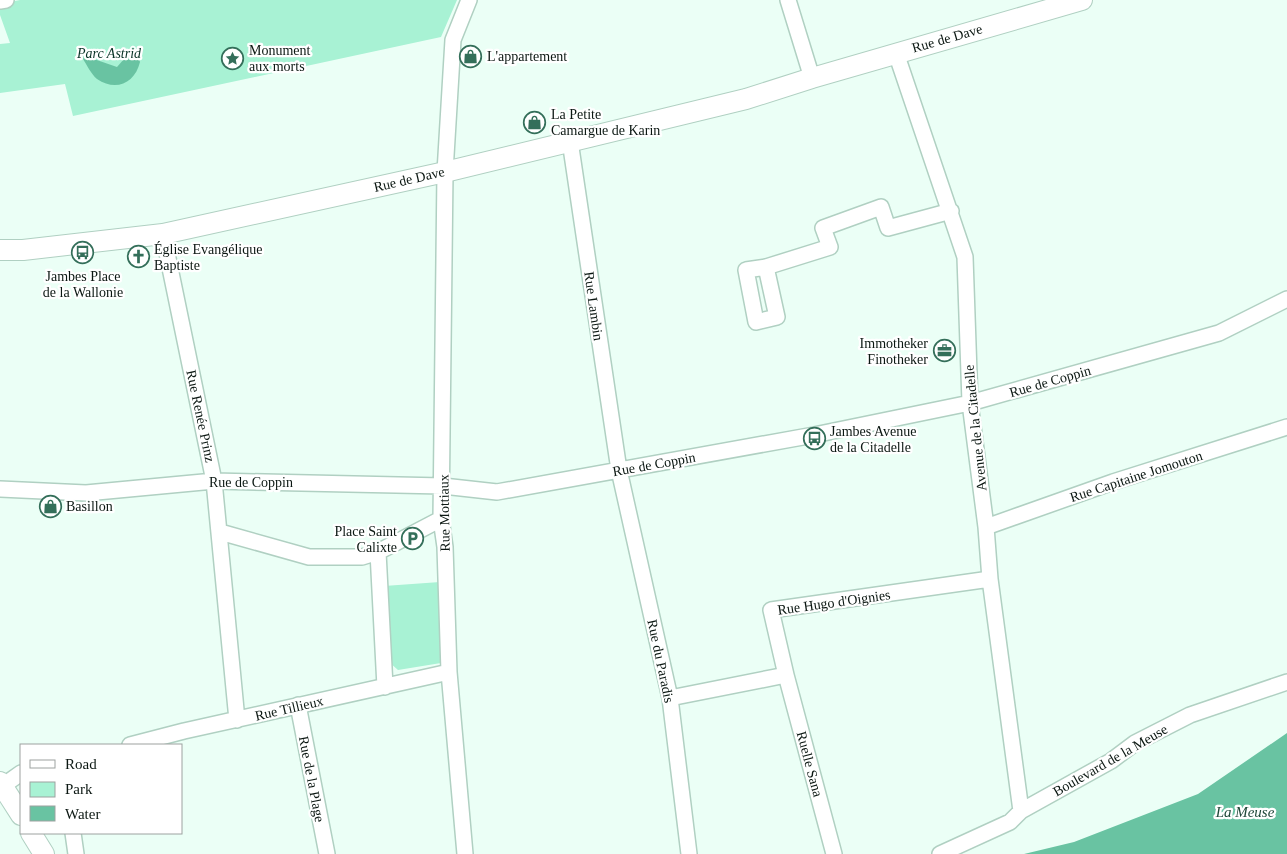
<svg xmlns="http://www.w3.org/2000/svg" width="1287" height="854" viewBox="0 0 1287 854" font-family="Georgia,serif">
  <rect width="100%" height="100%" fill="#ebfff6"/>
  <path fill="#a8f2d4" d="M 20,0 L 457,0 L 441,37 L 73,116 L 65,84 L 0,93 L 0,44 L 10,43 L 0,15 L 0,4 Z
    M 440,582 L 443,660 L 441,663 L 398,670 L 389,662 L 384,586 Z"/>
  <path fill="#69c3a2" d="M 131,51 L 136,51 L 140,62 C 135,83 116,92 97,79 C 91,74 87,65 83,59 L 84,56 L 88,57 L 117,67 Z
    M 1287,733 L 1287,854 L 1024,854 L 1074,842 L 1198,794 Z"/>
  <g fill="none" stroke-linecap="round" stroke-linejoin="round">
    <defs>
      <path id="minor" d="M 788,0 L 812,78
        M 0,1 L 6,0
        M 896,53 L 965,257 L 970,403 L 986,527 L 990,579 L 1021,811
        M 570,141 L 619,470 L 670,698 L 689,854
        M 163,234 L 214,481 L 237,720
        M 766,267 L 777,317 L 756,322 L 746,270 L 766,267 L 830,247 L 823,228 L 881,207 L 888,228 L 951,211
        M 0,489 L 86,493 L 214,481 L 443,486 L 497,492 L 814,435 L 970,403 L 1219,333 L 1287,299
        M 986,527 L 1113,482 L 1287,427
        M 220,532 L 309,557 L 362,557 L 378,552 L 441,519
        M 378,552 L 385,687
        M 786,675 L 834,854
        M 670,698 L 786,675 L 771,610 L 990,579
        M 298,705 L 327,854
        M 130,745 L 184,731 L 449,672
        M 4,785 L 21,773
        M 73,833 L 76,854
        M 465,854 L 449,672 L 445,547 L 441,519 L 445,172 L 453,40 L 469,0
        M 940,854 L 1010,822 L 1021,811 L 1111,761 L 1135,743 L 1190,715 L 1287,682"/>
      <path id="major" d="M 0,250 L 23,250 L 163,234 L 445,172 L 746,99 L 812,78 L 1082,0
        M 0,782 L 21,815
        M 31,833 L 44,854"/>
    </defs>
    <use href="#minor" stroke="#b0d0c2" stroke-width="18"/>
    <use href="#major" stroke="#b0d0c2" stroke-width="22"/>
    <use href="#minor" stroke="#fff" stroke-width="15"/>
    <use href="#major" stroke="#fff" stroke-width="20"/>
  </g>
  <defs>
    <symbol id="shop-ring" viewBox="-11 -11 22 22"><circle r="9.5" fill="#fff" stroke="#346f5a" stroke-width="1.5"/><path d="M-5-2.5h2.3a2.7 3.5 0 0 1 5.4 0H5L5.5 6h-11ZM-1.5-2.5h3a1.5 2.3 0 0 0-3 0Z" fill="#346f5a"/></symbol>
    <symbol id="sight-ring" viewBox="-11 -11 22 22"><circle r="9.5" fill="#fff" stroke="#346f5a" stroke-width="1.5"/><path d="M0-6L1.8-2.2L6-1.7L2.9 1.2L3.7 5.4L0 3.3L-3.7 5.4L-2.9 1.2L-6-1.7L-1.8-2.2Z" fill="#346f5a"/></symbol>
    <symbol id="bus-ring" viewBox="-11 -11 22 22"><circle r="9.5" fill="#fff" stroke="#346f5a" stroke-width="1.5"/><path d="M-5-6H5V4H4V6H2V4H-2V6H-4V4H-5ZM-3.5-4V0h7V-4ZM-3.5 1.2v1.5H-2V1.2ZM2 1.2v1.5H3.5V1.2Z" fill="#346f5a"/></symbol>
    <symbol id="church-ring" viewBox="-11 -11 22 22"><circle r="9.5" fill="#fff" stroke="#346f5a" stroke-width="1.5"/><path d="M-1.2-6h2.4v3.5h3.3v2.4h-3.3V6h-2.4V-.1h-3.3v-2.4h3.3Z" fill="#346f5a"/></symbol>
    <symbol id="office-ring" viewBox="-11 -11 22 22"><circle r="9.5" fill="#fff" stroke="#346f5a" stroke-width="1.5"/><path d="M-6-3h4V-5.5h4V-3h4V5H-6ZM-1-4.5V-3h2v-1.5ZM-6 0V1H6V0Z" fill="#346f5a"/></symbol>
    <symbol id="parking-ring" viewBox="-11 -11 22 22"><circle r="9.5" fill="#fff" stroke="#346f5a" stroke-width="1.5"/><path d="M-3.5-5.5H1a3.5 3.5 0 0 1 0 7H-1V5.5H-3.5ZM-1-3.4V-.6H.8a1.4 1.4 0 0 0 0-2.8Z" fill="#346f5a"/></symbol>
  </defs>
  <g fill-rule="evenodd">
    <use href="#shop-ring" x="458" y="44" width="25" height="25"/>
    <use href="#sight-ring" x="220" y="46" width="25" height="25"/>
    <use href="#shop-ring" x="522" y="110" width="25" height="25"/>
    <use href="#bus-ring" x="70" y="240" width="25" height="25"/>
    <use href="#church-ring" x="126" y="244" width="25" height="25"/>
    <use href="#office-ring" x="932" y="338" width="25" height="25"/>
    <use href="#bus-ring" x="802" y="426" width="25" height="25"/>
    <use href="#shop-ring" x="38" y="494" width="25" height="25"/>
    <use href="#parking-ring" x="400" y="526" width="25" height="25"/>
  </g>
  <g text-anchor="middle" stroke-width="4.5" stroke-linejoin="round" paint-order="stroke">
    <g font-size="14" fill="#0b1712" stroke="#fff">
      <text transform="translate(947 38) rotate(-16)" y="5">Rue de Dave</text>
      <text transform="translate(409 179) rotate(-13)" y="5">Rue de Dave</text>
      <text transform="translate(594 306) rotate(82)" y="5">Rue Lambin</text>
      <text transform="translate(1050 381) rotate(-16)" y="5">Rue de Coppin</text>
      <text transform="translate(201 416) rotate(78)" y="5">Rue Renée Prinz</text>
      <text transform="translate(975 428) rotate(-96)" y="5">Avenue de la Citadelle</text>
      <text transform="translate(654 464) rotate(-10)" y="5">Rue de Coppin</text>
      <text transform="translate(1136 476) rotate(-18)" y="5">Rue Capitaine Jomouton</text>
      <text x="251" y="487">Rue de Coppin</text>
      <text transform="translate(444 513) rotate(-91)" y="5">Rue Mottiaux</text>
      <text transform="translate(834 602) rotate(-8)" y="5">Rue Hugo d'Oignies</text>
      <text transform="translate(661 661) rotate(78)" y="5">Rue du Paradis</text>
      <text transform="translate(289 708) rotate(-13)" y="5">Rue Tillieux</text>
      <text transform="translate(1110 760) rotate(-30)" y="5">Boulevard de la Meuse</text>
      <text transform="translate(810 764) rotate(75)" y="5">Ruelle Sana</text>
      <text transform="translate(312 779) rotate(79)" y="5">Rue de la Plage</text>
    </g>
    <g font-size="14" fill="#0b1712" stroke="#fff" text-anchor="start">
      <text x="249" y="55">Monument<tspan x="249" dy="16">aux morts</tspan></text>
      <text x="487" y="61">L'appartement</text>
      <text x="551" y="119">La Petite<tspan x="551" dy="16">Camargue de Karin</tspan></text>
      <text x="154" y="254">Église Evangélique<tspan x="154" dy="16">Baptiste</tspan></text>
      <text x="83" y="281" text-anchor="middle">Jambes Place<tspan x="83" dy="16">de la Wallonie</tspan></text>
      <text x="928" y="348" text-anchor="end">Immotheker<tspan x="928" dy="16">Finotheker</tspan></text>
      <text x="830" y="436">Jambes Avenue<tspan x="830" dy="16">de la Citadelle</tspan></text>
      <text x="66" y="511">Basillon</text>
      <text x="397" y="536" text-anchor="end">Place Saint<tspan x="397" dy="16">Calixte</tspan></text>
    </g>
    <g font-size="14" font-style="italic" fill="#093326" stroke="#fff">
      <text x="109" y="58">Parc Astrid</text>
    </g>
    <g font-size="15" font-style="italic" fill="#204839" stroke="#fff">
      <text x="1245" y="817">La Meuse</text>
    </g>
  </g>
  <rect x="20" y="744" width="162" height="90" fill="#ffffff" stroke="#9da2a0"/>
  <rect x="30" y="760" width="25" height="8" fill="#ffffff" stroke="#9da2a0"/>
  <text x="65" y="769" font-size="15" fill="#0b1712">Road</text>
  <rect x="30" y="782" width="25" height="15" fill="#a8f2d4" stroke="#9da2a0"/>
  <text x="65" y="794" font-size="15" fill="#0b1712">Park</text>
  <rect x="30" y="806" width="25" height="15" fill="#69c3a2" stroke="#9da2a0"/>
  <text x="65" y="819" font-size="15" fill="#0b1712">Water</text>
</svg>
